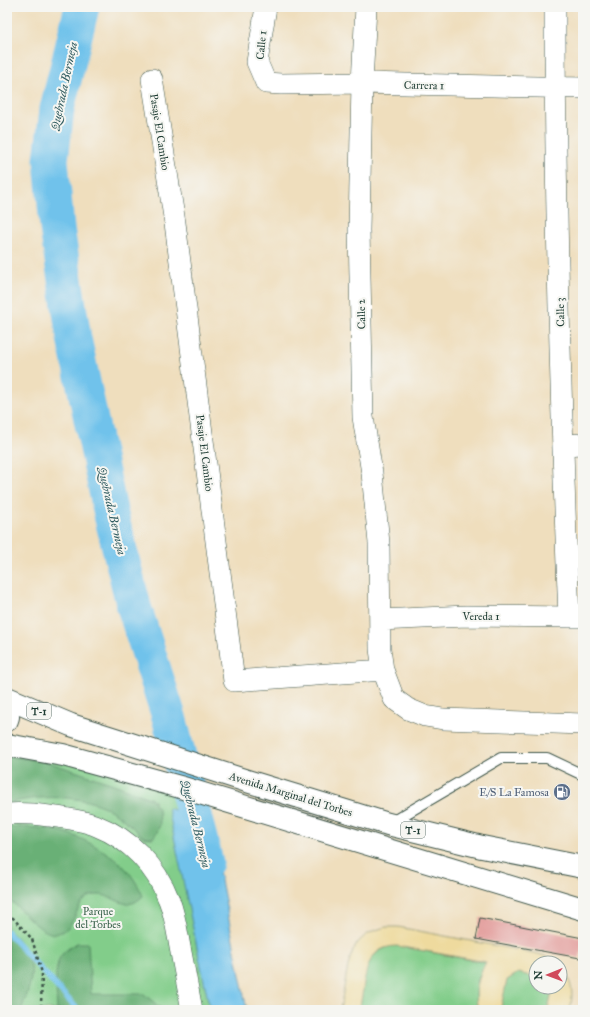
<svg xmlns="http://www.w3.org/2000/svg" width="590" height="1017" viewBox="0 0 590 1017" font-family="'IM FELL Great Primer',serif">
  <rect width="100%" height="100%" fill="#f6f6f2"/>
  <filter id="ink" filterUnits="userSpaceOnUse"><feTurbulence type="fractalNoise" baseFrequency=".025" numOctaves="2"/><feDisplacementMap in="SourceGraphic" scale="8" xChannelSelector="R" yChannelSelector="G"/><feConvolveMatrix kernelMatrix="1 2 1 2 8 2 1 2 1" color-interpolation-filters="sRGB"/></filter>
  <filter id="wash" filterUnits="userSpaceOnUse"><feTurbulence type="fractalNoise" baseFrequency=".012" numOctaves="4" result="noise"/><feDisplacementMap in="SourceGraphic" scale="16" xChannelSelector="R" yChannelSelector="G"/><feGaussianBlur stdDeviation="0.9" result="paint"/><feColorMatrix in="noise" values="0 0 0 0 0 0 0 0 0 0 0 0 0 0 0 0 0 1.4 0 .05"/><feComposite in="paint" operator="in"/></filter>
  <g filter="url(#wash)">
    <rect width="100%" height="100%" fill="#efdebd"/>
    <path fill="#82cd8a" stroke="#50855f" d="M 7,745 L 183,792 L 187,814 L 169,809 L 210,1010 L 7,1010 Z
      M 391,946 L 398,946 L 487,963 C 476,975 474,994 478,1010 L 359,1010 C 361,1001 363,991 364,982 C 368,963 371,952 391,946 Z
      M 518,973 L 536,977 L 536,987 L 550,987 L 552,990 L 548,1010 L 503,1010 L 501,1007 L 507,980 Z"/>
    <path fill="#69b076" stroke="#447655" d="M 7,756 L 48,762 L 119,786 L 154,800 L 154,804 L 159,810 L 160,825 L 157,832 L 153,838 C 150,838 147,838 144,837 C 138,834 135,829 130,825 C 124,820 117,814 110,810 C 84,794 35,795 7,804 Z
      M 12,827 C 27,827 50,828 64,832 C 85,839 113,854 127,870 C 134,878 139,887 143,896 C 125,914 117,895 98,895 C 74,895 79,926 61,932 C 61,932 56,934 56,934 C 39,934 20,907 7,898 L 7,828 Z
      M 7,930 C 17,937 19,940 24,951 C 26,955 29,958 30,962 C 35,976 26,997 21,1010 L 7,1010 Z
      M 77,943 L 88,943 L 91,994 L 144,994 L 163,1010 L 57,1010 C 57,995 53,971 60,957 C 64,951 70,947 77,943 Z"/>
    <path fill="#eeda9e" stroke="#868c69" d="M 386,927 L 398,927 L 539,954 L 550,958 L 557,963 L 536,963 L 536,977 L 518,973 L 507,980 L 501,1007 L 503,1010 L 478,1010 C 474,993 478,977 486,962 L 398,946 C 373,946 368,962 364,982 C 363,992 361,1001 359,1010 L 340,1010 C 342,999 344,987 346,976 C 351,949 357,934 386,927 Z
      M 560,966 C 572,980 574,992 570,1010 L 548,1010 L 552,991 L 550,987 L 560,987 Z"/>
    <path fill="#6fc2eb" stroke="#478090" d="M 168,808 L 209,820 L 247,1010 L 210,1010 Z"/>
    <g fill="none" stroke-linecap="round" stroke-linejoin="round">
      <path stroke="#6fc2eb" stroke-width="6" d="M 7,932 L 78,1010"/>
      <path stroke="#6fc2eb" stroke-width="35" d="M 82,7 L 57,109 L 51,160 L 57,228 L 74,338 L 111,515 L 134,607 L 169,717 L 206,862"/>
    </g>
    <g id="blocks">
      <path fill="#e4a3a1" d="M 480,918 L 583,938 L 580,958 L 476,939 Z"/>
    </g>
  </g>
  <g filter="url(#ink)">
    <use href="#blocks" fill-opacity="0" stroke="#3e5549" stroke-width="1"/>
    <g fill="none" stroke-linecap="round" stroke-linejoin="round">
      <defs>
        <path id="lane" d="M 390,823 L 501,758 L 547,758 L 583,775"/>
        <path id="street" d="M 266,7 L 257,62 L 266,83 L 281,84 L 362,83 L 583,88
          M 366,7 L 362,83 L 359,230 L 363,417 L 372,473 L 379,543 L 380,649 L 383,670 L 394,699 L 408,709 L 425,716 L 443,719 L 583,724
          M 555,7 C 555,211 561,414 569,617
          M 152,79 L 175,223 L 234,681 L 383,670
          M 563,445 L 583,444
          M 380,620 L 466,616 L 569,617 L 583,617
          M 7,814 C 21,813 35,814 49,816 C 65,818 82,820 97,826 C 130,839 156,866 169,900 C 175,915 177,931 180,947 C 184,968 188,989 192,1010"/>
        <path id="highway" d="M 7,698 L 71,725 L 247,781 L 388,824 L 482,847 L 583,867
          M 7,712 L 8,717 L 7,720
          M 7,745 L 63,755 L 180,787 L 583,909"/>
      </defs>
      <use href="#lane" stroke="#3e5549" stroke-width="12"/>
      <use href="#street" stroke="#3e5549" stroke-width="22"/>
      <use href="#highway" stroke="#3e5549" stroke-width="24"/>
      <path stroke="#3e5549" stroke-width="2.5" stroke-dasharray="3 3" stroke-linecap="butt" d="M 7,914 L 13,918 L 32,939 L 42,973 L 41,1007 L 38,1010"/>
      <use href="#lane" stroke="#fff" stroke-width="10"/>
      <use href="#street" stroke="#fff" stroke-width="21"/>
      <use href="#highway" stroke="#fff" stroke-width="22"/>
    </g>
  </g>
  <defs>
    <symbol id="fuel-disc" viewBox="-11 -11 22 22"><circle r="9.5" fill="#5c6f8a" stroke="#f6f6f2"/><path d="M-5.5-6h7V0h2V4h1.3V-2.5L3-4.5l.8-.8L6-3V5H2.5V1h-1V6h-7ZM-4.2-4.7v3.2H.2V-4.7Z" fill="#fff"/></symbol>
  </defs>
  <g fill-rule="evenodd">
    <use href="#fuel-disc" x="552" y="782" width="20" height="20"/>
  </g>
  <g text-anchor="middle" stroke-width="4" stroke-linejoin="round" paint-order="stroke">
    <g fill="#f6f6f2" stroke="#60746d" stroke-width="1">
      <rect x="27" y="703" width="24" height="16" rx="3"/>
      <rect x="401" y="822" width="24" height="16" rx="3"/>
    </g>
    <g font-size="10" font-weight="bold" fill="#1f3d34">
      <text x="39" y="715">T-1</text>
      <text x="413" y="834">T-1</text>
    </g>
    <g font-size="11" fill="#1f3d34" stroke="#f6f6f2">
      <text transform="translate(261 45) rotate(-84)" y="4">Calle 1</text>
      <text transform="translate(424 85) rotate(1)" y="4">Carrera 1</text>
      <text transform="translate(160 132) rotate(81)" y="4">Pasaje El Cambio</text>
      <text transform="translate(560 312) rotate(-91)" y="4">Calle 3</text>
      <text transform="translate(361 314) rotate(-91)" y="4">Calle 2</text>
      <text transform="translate(205 453) rotate(83)" y="4">Pasaje El Cambio</text>
      <text x="481" y="620">Vereda 1</text>
      <text transform="translate(291 794) rotate(17)" y="4">Avenida Marginal del Torbes</text>
    </g>
    <g font-size="11" fill="#4e5e75" stroke="#f6f6f2" text-anchor="end">
      <text x="549" y="796">E/S La Famosa</text>
    </g>
    <g font-size="11" fill="#38614a" stroke="#f6f6f2">
      <text x="98" y="915">Parque<tspan x="98" dy="13">del Torbes</tspan></text>
    </g>
    <g font-size="12" font-style="italic" fill="#335e62" stroke="#f6f6f2">
      <text transform="translate(64 86) rotate(-78)" y="4">Quebrada Bermeja</text>
      <text transform="translate(112 511) rotate(77)" y="4">Quebrada Bermeja</text>
      <text transform="translate(196 824) rotate(76)" y="4">Quebrada Bermeja</text>
    </g>
  </g>
  <rect width="590" height="1017" fill="none" stroke="#f6f6f2" stroke-width="24"/>
  <g transform="translate(548 975) rotate(269)"><circle r="19" fill="#f6f6f2" stroke="#a0aca6"/>
  <path d="M0-3L7 15L0 10L-7 15Z" fill="#d1495b"/>
  <text y="-6" font-size="11" font-weight="bold" text-anchor="middle" fill="#1f3d34">N</text>
  </g>
</svg>
